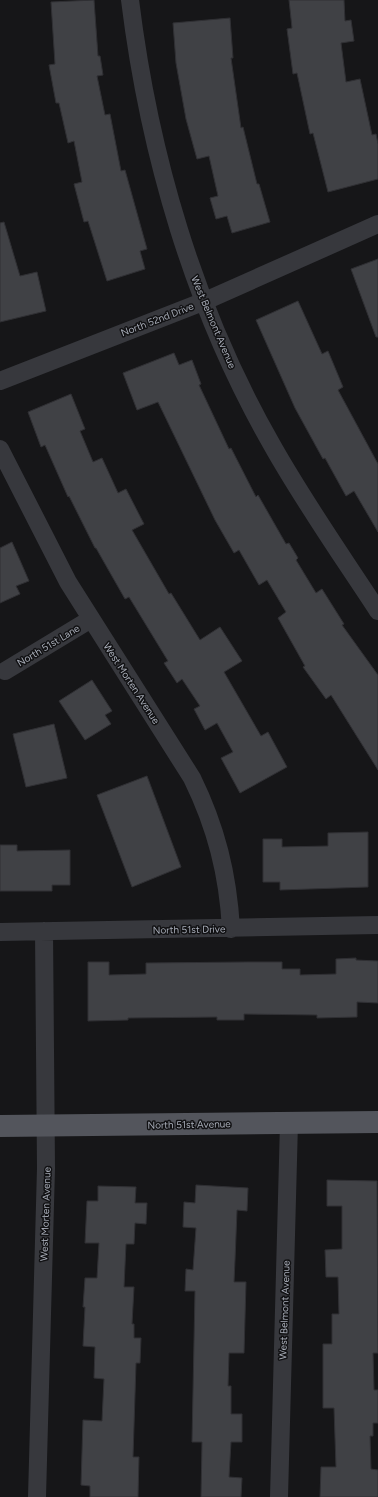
<svg xmlns="http://www.w3.org/2000/svg" width="378" height="1497" viewBox="0 0 378 1497" font-family="Figtree,sans-serif">
  <rect width="100%" height="100%" fill="#161618"/>
  <path fill="#404145" stroke="#303034" d="M 94,0 L 98,56 L 100,56 L 103,75 L 97,76 L 105,115 L 110,114 L 121,171 L 125,170 L 147,249 L 140,251 L 145,269 L 107,281 L 88,221 L 84,222 L 74,184 L 82,182 L 74,141 L 68,143 L 59,103 L 56,103 L 49,65 L 55,64 L 51,2 Z
    M 289,0 L 344,0 L 345,21 L 351,20 L 354,41 L 341,43 L 346,82 L 360,79 L 372,135 L 376,134 L 378,144 L 378,179 L 328,192 L 313,133 L 310,134 L 297,73 L 293,74 L 287,29 L 292,28 Z
    M 230,18 L 233,58 L 231,58 L 241,128 L 243,127 L 257,184 L 259,184 L 270,222 L 232,233 L 227,216 L 216,219 L 210,198 L 218,196 L 209,156 L 197,159 L 186,119 L 176,63 L 173,23 Z
    M 4,222 L 20,276 L 37,272 L 46,311 L 0,322 L 0,223 Z
    M 378,259 L 378,337 L 376,337 L 351,269 Z
    M 298,301 L 322,354 L 328,351 L 343,387 L 338,390 L 378,464 L 378,532 L 354,491 L 346,496 L 325,458 L 323,459 L 295,408 L 256,320 Z
    M 174,353 L 179,365 L 192,360 L 201,384 L 199,385 L 229,449 L 231,448 L 256,497 L 258,495 L 286,544 L 289,543 L 298,558 L 296,560 L 316,593 L 322,589 L 344,624 L 342,625 L 378,675 L 378,770 L 331,695 L 326,699 L 303,667 L 305,666 L 278,618 L 286,612 L 267,580 L 259,585 L 239,550 L 234,553 L 215,520 L 158,402 L 137,410 L 123,373 Z
    M 71,394 L 85,429 L 80,431 L 93,462 L 102,458 L 118,493 L 126,489 L 144,524 L 132,530 L 169,594 L 171,593 L 200,640 L 220,627 L 242,661 L 224,672 L 261,736 L 268,732 L 287,767 L 240,793 L 221,758 L 233,752 L 217,723 L 205,730 L 194,709 L 200,706 L 182,679 L 177,683 L 164,663 L 168,661 L 129,597 L 125,599 L 96,548 L 95,548 L 69,496 L 68,497 L 45,445 L 41,447 L 28,412 Z
    M 12,542 L 29,581 L 16,586 L 20,594 L 0,603 L 0,548 Z
    M 92,680 L 112,711 L 105,715 L 111,724 L 85,740 L 59,701 Z
    M 54,724 L 67,778 L 26,787 L 13,734 Z
    M 147,776 L 181,867 L 132,887 L 97,795 Z
    M 368,832 L 368,887 L 280,890 L 280,882 L 263,882 L 263,839 L 282,839 L 282,847 L 328,846 L 328,833 Z
    M 0,845 L 17,845 L 17,851 L 70,850 L 70,885 L 52,885 L 52,891 L 0,891 Z
    M 356,958 L 356,960 L 378,961 L 378,1003 L 357,1002 L 357,1017 L 317,1018 L 317,1015 L 244,1014 L 244,1020 L 217,1020 L 217,1017 L 128,1018 L 128,1020 L 88,1021 L 88,962 L 109,962 L 109,975 L 146,974 L 146,963 L 247,962 L 282,962 L 282,969 L 300,969 L 300,975 L 336,974 L 336,959 Z
    M 327,1180 L 377,1181 L 378,1353 L 373,1353 L 374,1390 L 378,1390 L 378,1423 L 373,1423 L 373,1436 L 370,1436 L 371,1469 L 378,1470 L 378,1497 L 320,1497 L 321,1467 L 336,1467 L 334,1408 L 323,1408 L 323,1344 L 332,1344 L 332,1314 L 339,1314 L 338,1277 L 326,1277 L 325,1250 L 342,1249 L 342,1206 L 327,1206 Z
    M 196,1185 L 248,1188 L 247,1211 L 237,1210 L 235,1260 L 234,1282 L 246,1282 L 244,1353 L 229,1353 L 228,1386 L 231,1386 L 231,1414 L 242,1414 L 242,1442 L 231,1442 L 229,1477 L 242,1478 L 241,1497 L 201,1497 L 202,1442 L 192,1442 L 195,1291 L 185,1291 L 186,1269 L 193,1270 L 196,1228 L 183,1227 L 184,1202 L 195,1203 Z
    M 98,1186 L 136,1187 L 135,1203 L 147,1203 L 146,1224 L 135,1223 L 134,1244 L 126,1244 L 124,1287 L 134,1287 L 132,1324 L 134,1324 L 134,1338 L 141,1338 L 140,1363 L 136,1363 L 133,1457 L 139,1457 L 138,1497 L 90,1497 L 90,1486 L 81,1485 L 83,1420 L 102,1421 L 104,1379 L 94,1378 L 95,1347 L 83,1346 L 85,1307 L 83,1307 L 85,1278 L 97,1278 L 99,1243 L 85,1243 L 87,1201 L 98,1201 Z"/>
  <g fill="none" stroke-linecap="round" stroke-linejoin="round">
    <path stroke="#37383d" stroke-width="18" d="M 130,0 C 149,154 194,309 272,445 C 304,502 342,556 378,611
      M 0,381 L 205,301 L 378,224
      M 0,449 L 68,582 L 192,778 C 216,827 228,874 231,929
      M 5,671 L 91,619
      M 0,932 L 378,925
      M 37,1497 L 46,1168 L 44,931
      M 279,1497 L 289,1123"/>
    <path stroke="#53555c" stroke-width="22" d="M 0,1126 L 378,1122"/>
  </g>
  <g text-anchor="middle" stroke-width="3" stroke-linejoin="round" paint-order="stroke">
    <g font-size="10" fill="#a8adb8" stroke="#111113">
      <text transform="translate(157 319) rotate(-21)" y="4">North 52nd Drive</text>
      <text transform="translate(214 322) rotate(67)" y="4">West Belmont Avenue</text>
      <text transform="translate(48 645) rotate(-31)" y="4">North 51st Lane</text>
      <text transform="translate(132 683) rotate(57)" y="4">West Morten Avenue</text>
      <text transform="translate(189 929) rotate(-1)" y="4">North 51st Drive</text>
      <text transform="translate(189 1124) rotate(-1)" y="4">North 51st Avenue</text>
      <text transform="translate(45 1214) rotate(-88)" y="4">West Morten Avenue</text>
      <text transform="translate(284 1310) rotate(-88)" y="4">West Belmont Avenue</text>
    </g>
  </g>
</svg>
